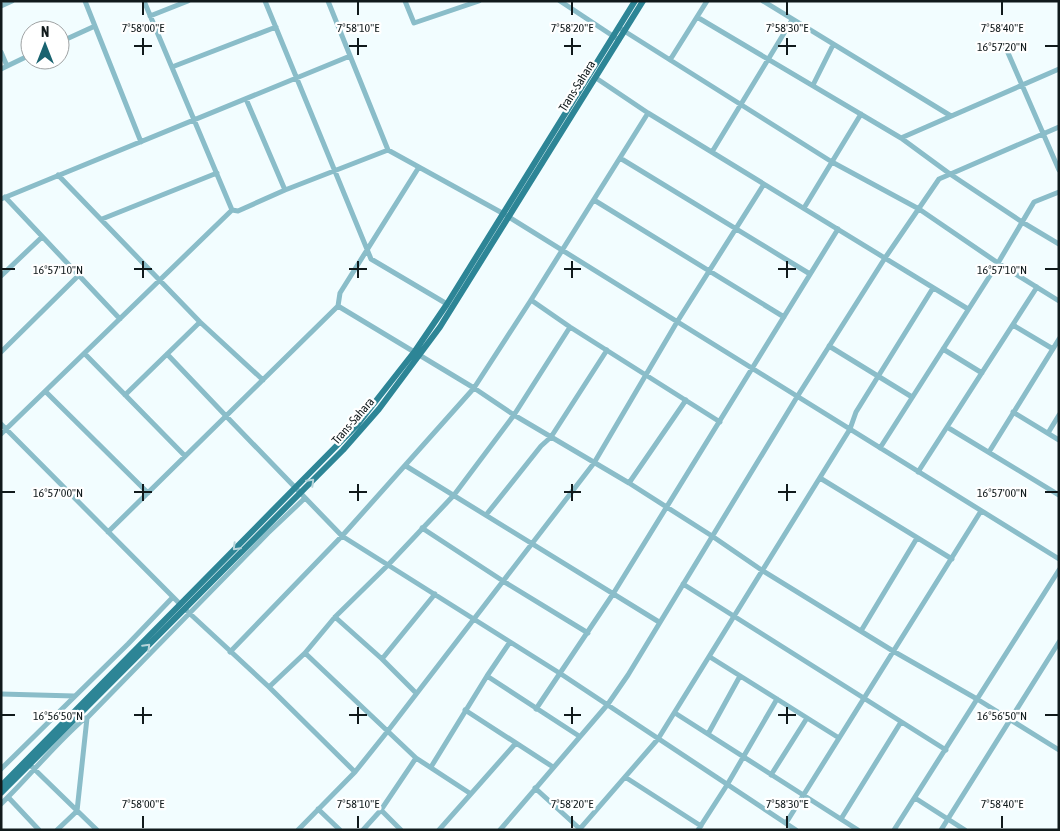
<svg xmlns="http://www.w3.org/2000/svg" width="1060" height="831" viewBox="0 0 1060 831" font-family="'Asap Condensed',sans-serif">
  <rect width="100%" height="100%" fill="#f2fdff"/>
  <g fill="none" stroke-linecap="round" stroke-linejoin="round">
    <path stroke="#8abdc9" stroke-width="5" d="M 85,1 L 141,142
      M 144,1 L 232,210
      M 265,1 L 371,259 L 447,304
      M 328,1 L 388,150 L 504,214 L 1059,559
      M 405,1 L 414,23 L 479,1
      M 560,1 L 619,40
      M 763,1 L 951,116
      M 1,6 L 12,1
      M 150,16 L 188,1
      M 697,17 L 901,138 L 950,174 L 1022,222 L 1059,244
      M 621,29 L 832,162 L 919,209 L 998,263 L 1059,301
      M 60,42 L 95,26
      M 1005,46 L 1059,170
      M 1,52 L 7,66
      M 670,60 L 707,1
      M 172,67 L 276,27
      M 1,69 L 30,55
      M 596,78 L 648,113 L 968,309
      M 813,85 L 833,45
      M 246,99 L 285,190
      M 901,138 L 1059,69
      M 712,152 L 792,20
      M 620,158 L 810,274
      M 58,175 L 200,322 L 263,380
      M 5,197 L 120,319
      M 1,199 L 350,56
      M 594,200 L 784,317
      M 804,208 L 861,114
      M 102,219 L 217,173
      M 1,276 L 42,237
      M 531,300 L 570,327 L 720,422
      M 338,306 L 474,388 L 514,415 L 629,483 L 712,536 L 763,571 L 893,651 L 977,699 L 1059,750
      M 1013,325 L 1053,349
      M 829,346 L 912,397
      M 943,349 L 982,373
      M 1,352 L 79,275
      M 85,354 L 185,456
      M 167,354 L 226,416 L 342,536 L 561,674 L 796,830
      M 46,392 L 148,493
      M 125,395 L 200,322
      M 1013,412 L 1059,440
      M 1,424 L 180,604
      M 947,427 L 1059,495
      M 1048,433 L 1059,415
      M 1,434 L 232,210 L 238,211 L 285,190 L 388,150
      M 880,448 L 998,263 L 1034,202 L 1059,192
      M 989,452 L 1059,339
      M 406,466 L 659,622
      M 918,472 L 1037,287
      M 820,478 L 952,559
      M 629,483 L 686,400
      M 486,515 L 541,446 L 551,437 L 607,350
      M 422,528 L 503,581 L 588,633
      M 108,532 L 338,306 L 340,293 L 419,167
      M 683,584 L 946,750
      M 187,611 L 269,687 L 355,772
      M 335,617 L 382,659 L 416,693
      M 861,631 L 917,538
      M 230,652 L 342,536 L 474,388 L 531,300 L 648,113
      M 305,653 L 416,758 L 471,794
      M 710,657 L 839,738
      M 382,659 L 435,594
      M 487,676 L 579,736
      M 269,687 L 305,653 L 335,617 L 388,565 L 454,495 L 514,415 L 570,327
      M 1,694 L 74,696
      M 536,709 L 613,594 L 838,229
      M 465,710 L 553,767
      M 675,713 L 858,830
      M 87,718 L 268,533 L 305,498
      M 708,734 L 740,676
      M 28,763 L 97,830
      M 431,767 L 487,676 L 510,642
      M 1,769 L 128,644 L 173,597
      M 771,775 L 807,718
      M 625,777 L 701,826
      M 535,788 L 580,829
      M 915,798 L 965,830
      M 1,804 L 8,797
      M 318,809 L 340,830
      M 381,810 L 401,830
      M 841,819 L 901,722
      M 786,823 L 981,511
      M 39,830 L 8,797 C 34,771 57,742 85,718 L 87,718 L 77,811 L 57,830
      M 298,830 L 355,772 L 387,732 L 594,463 L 677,322 L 764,184
      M 363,830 L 381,810 L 416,758
      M 439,830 L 516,743
      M 500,830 L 608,704 L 628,675 L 797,397 L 885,258 L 939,179 L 1059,127
      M 579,830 L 658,739 L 850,429 L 856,412 L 933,288
      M 698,830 L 727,785 L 777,699
      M 894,830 L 1059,570
      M 941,830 L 1059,642"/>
    <path stroke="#2d8596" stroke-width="6" d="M 1,786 L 357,425 L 415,351 L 447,304 L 635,1
      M 1,793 L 343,450 L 379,409 L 440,327 L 643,1"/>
  </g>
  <defs><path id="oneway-chevron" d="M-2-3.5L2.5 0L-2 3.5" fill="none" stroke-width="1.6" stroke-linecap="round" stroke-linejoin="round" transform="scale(1.25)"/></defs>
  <g stroke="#b6d4da">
    <use href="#oneway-chevron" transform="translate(311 482) rotate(-45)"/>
    <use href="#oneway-chevron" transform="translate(236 547) rotate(135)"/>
    <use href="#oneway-chevron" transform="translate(147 647) rotate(-45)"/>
  </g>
  <path fill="none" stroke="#111a1c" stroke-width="2" d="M 143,2 L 143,15M 358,2 L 358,15M 572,2 L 572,15M 787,2 L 787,15M 1002,2 L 1002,15M 143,38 L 143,55M 358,38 L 358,55M 572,38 L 572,55M 787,38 L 787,55M 134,46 L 152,46M 349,46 L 367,46M 564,46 L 581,46M 778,46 L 796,46M 1045,46 L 1058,46M 143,261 L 143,278M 358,261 L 358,278M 572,261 L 572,278M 787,261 L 787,278M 2,269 L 15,269M 134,269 L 152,269M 349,269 L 367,269M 564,269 L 581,269M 778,269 L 796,269M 1045,269 L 1058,269M 143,484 L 143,501M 358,484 L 358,501M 572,484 L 572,501M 787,484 L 787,501M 2,492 L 15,492M 134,492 L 152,492M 349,492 L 367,492M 564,492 L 581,492M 778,492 L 796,492M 1045,492 L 1058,492M 143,707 L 143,724M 358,707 L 358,724M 572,707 L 572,724M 787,707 L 787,724M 2,715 L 15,715M 134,715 L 152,715M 349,715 L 367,715M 564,715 L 581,715M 778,715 L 796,715M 1045,715 L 1058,715M 143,816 L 143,828M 358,816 L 358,828M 572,816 L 572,828M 787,816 L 787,828M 1002,816 L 1002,828"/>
  <g text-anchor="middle" stroke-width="4.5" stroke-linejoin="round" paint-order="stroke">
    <g font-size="12" fill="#111a1c" stroke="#fff">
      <text transform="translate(577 86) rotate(-58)" y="4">Trans-Sahara</text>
      <text transform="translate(353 421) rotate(-49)" y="4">Trans-Sahara</text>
    </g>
  </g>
  <g font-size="12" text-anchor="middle" fill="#111a1c" stroke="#fff" stroke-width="4.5" stroke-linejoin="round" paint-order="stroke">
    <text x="143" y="32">7°58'00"E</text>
    <text x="358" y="32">7°58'10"E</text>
    <text x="572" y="32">7°58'20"E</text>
    <text x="787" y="32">7°58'30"E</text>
    <text x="1002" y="32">7°58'40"E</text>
    <text x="1002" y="51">16°57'20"N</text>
    <text x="58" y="274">16°57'10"N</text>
    <text x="1002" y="274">16°57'10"N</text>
    <text x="58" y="497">16°57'00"N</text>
    <text x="1002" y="497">16°57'00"N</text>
    <text x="58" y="720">16°56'50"N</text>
    <text x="1002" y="720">16°56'50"N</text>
    <text x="143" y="808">7°58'00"E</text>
    <text x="358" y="808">7°58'10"E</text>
    <text x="572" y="808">7°58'20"E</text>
    <text x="787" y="808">7°58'30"E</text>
    <text x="1002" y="808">7°58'40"E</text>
  </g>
  <rect width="1060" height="831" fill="none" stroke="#111a1c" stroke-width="5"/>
  <g transform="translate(45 45)"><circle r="24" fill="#ffffff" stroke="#a0a3a4"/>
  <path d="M0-4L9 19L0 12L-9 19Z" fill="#196370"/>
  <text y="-8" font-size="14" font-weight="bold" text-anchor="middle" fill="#111a1c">N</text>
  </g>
</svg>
